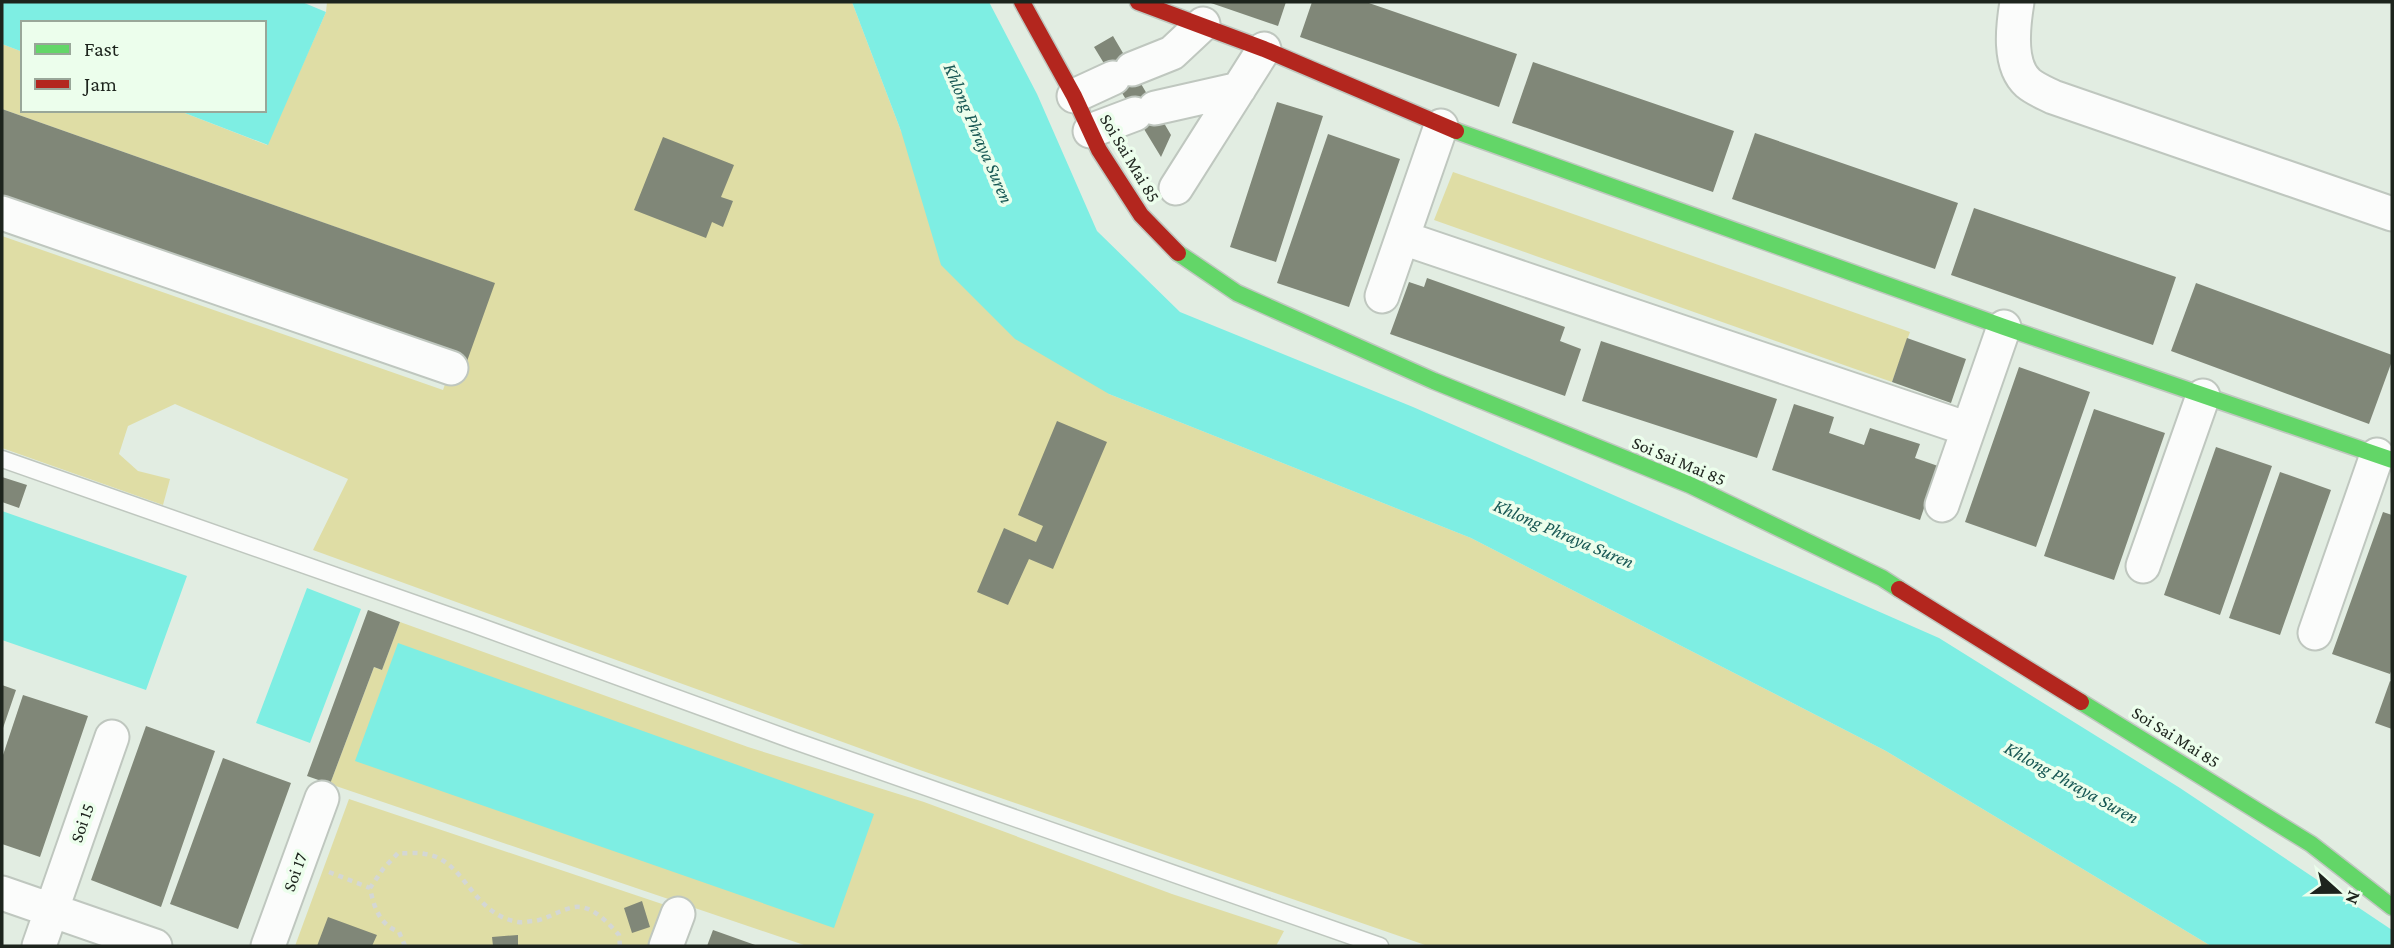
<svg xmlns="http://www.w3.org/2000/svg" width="2394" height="948" viewBox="0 0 2394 948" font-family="'Crimson Pro',serif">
  <rect width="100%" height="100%" fill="#e2ede2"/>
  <path fill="#dfdda5" d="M 327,2 L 852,2 L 901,131 L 1109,394 L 1471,538 L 1886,751 L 2211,946 L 1428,946 L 917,769 L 313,550 L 348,479 L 175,404 L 128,426 L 119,454 L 138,471 L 170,479 L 163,505 L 2,448 L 2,236 L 443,390 L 451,368 L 494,283 L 2,109 L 2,44 L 23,52 L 23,110 L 177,110 L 267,145 L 326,12 Z
    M 1453,172 L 1910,332 L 1892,382 L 1434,220 Z
    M 400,622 L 748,747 L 924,802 L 1172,894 L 1284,931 L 1276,946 L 807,946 L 330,784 L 374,667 L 382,670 Z
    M 349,799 L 671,907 L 658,946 L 295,946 Z"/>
  <path fill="#7eeee3" d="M 2,2 L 302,2 L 326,12 L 268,145 L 177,110 L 264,110 L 264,23 L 23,23 L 23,52 L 2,44 Z
    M 852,2 L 989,2 L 1037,94 L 1097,231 L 1180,312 L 1413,407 L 1939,638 L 2180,788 L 2392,930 L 2392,946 L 2211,946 L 1886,751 L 1471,538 L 1109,394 L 1015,339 L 941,265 L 901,131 Z
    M 2,511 L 187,576 L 146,690 L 2,640 Z
    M 307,588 L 361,609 L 310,743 L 256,723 Z
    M 398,643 L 874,814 L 834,928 L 355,761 Z"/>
  <path fill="#808778" d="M 1208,2 L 1286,2 L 1278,26 Z
    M 1312,2 L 1366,2 L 1517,54 L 1499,107 L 1300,37 Z
    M 1113,36 L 1171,135 L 1161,157 L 1094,47 Z
    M 1533,62 L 1734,131 L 1713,192 L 1512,123 Z
    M 1277,102 L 1323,116 L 1276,262 L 1230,247 Z
    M 2,109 L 495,283 L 466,364 L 2,200 Z
    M 1755,133 L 1958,203 L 1935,269 L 1732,199 Z
    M 1328,134 L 1400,159 L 1349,307 L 1277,283 Z
    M 663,137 L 734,165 L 721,197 L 733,201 L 723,227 L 712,222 L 706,238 L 634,210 Z
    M 1974,208 L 2176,277 L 2153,345 L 1951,275 Z
    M 1427,278 L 1565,327 L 1560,341 L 1581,349 L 1565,396 L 1390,334 L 1409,282 L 1424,287 Z
    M 2196,283 L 2392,355 L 2392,361 L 2369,424 L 2171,351 Z
    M 1907,338 L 1966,359 L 1951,403 L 1892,382 Z
    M 1601,341 L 1777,399 L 1757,458 L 1582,401 Z
    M 2019,367 L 2090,392 L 2036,547 L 1965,522 Z
    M 1794,404 L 1834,417 L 1829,433 L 1864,445 L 1870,428 L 1920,444 L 1915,458 L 1938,466 L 1920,520 L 1772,470 Z
    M 2094,409 L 2165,433 L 2114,580 L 2044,556 Z
    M 1057,421 L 1107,442 L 1053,569 L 1029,559 L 1008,605 L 977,592 L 1004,528 L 1036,542 L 1043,526 L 1018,515 Z
    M 2216,447 L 2272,466 L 2220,615 L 2164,595 Z
    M 2280,472 L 2331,490 L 2280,635 L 2229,618 Z
    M 2,477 L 27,485 L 19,508 L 2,502 Z
    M 2383,512 L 2392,515 L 2392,669 L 2390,674 L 2332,654 Z
    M 368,610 L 400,622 L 382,670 L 374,667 L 330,784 L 307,776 Z
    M 2390,681 L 2392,682 L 2392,729 L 2375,723 Z
    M 2,685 L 16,690 L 2,731 Z
    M 23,695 L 88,716 L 40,857 L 2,844 L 2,758 Z
    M 146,726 L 215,751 L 161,907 L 91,880 Z
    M 223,758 L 291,783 L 238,929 L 170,904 Z
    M 642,901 L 650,927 L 632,933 L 624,908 Z
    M 328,917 L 377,935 L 372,946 L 317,946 Z
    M 713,930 L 758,946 L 707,946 Z
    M 518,935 L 518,946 L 493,946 L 492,937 Z"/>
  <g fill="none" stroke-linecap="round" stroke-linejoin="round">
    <defs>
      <path id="lane" d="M 2,459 L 473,624 L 792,740 L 1380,946"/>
      <path id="street" d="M 2017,2 C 2013,26 2008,65 2028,83 C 2035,89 2045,93 2053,97 L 2392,214
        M 1132,69 L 1172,53 L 1203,24
        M 1074,96 L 1113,78
        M 1155,108 L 1239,89
        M 1090,131 L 1135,114
        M 1176,188 L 1264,49
        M 2,213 L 451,368
        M 1403,238 L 1968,429
        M 1382,296 L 1441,126
        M 1942,505 L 2004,327
        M 2143,566 L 2203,396
        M 2315,633 L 2377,455
        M 2,893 L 155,946
        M 39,946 L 112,737
        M 268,946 L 322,798
        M 666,946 L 678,914"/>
      <path id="fast" d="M 1456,131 L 2004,327 L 2392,460
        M 1178,253 L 1237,293 L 1434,381 L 1690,485 L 1882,578 L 1899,589
        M 2081,702 L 2311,844 L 2392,907"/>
      <path id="jam" d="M 1022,2 L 1074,96 L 1099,150 L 1141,215 L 1178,253
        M 1138,2 L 1264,49 L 1456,131
        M 1899,589 L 2081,702"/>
    </defs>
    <use href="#lane" stroke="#bfc7bf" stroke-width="19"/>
    <use href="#street" stroke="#bfc7bf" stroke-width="37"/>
    <use href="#fast" stroke="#bfc7bf" stroke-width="19"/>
    <use href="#jam" stroke="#bfc7bf" stroke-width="19"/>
    <path stroke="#d4d7d4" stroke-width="4.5" stroke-dasharray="5 5" stroke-linecap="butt" d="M 329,872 L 370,888
      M 405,946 L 399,932 C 379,924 374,907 370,888 L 383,869 L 398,853 C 406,854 416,852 425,854 C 465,859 471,914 518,922 C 523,923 529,921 534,921 C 548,919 561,909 575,907 C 593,905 609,924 619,935 L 620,946"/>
    <use href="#lane" stroke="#fbfcfb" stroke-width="16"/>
    <use href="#street" stroke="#fbfcfb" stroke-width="33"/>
    <use href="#fast" stroke="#63d668" stroke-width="16"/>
    <use href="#jam" stroke="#b3261e" stroke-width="16"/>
  </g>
  <g text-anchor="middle" stroke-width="7" stroke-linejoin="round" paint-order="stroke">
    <g font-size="18" fill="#1d241d" stroke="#ecfeec">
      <text transform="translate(1130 158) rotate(59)" y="6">Soi Sai Mai 85</text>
      <text transform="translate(1679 461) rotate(23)" y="6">Soi Sai Mai 85</text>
      <text transform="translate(2176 737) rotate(32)" y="6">Soi Sai Mai 85</text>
      <text transform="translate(82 823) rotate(-71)" y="6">Soi 15</text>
      <text transform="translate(295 872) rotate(-70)" y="6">Soi 17</text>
    </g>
    <g font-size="19" font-style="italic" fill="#185854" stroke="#ecfeec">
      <text transform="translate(979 133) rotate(67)" y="7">Khlong Phraya Suren</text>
      <text transform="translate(1564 533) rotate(23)" y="7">Khlong Phraya Suren</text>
      <text transform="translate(2072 782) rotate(29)" y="7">Khlong Phraya Suren</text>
    </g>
  </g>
  <rect width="2394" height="948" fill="none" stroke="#1d241d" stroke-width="7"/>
  <rect x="21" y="21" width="245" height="91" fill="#ecfeec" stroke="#99a799" stroke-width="2"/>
  <rect x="35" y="44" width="35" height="10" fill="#63d668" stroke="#99a799" stroke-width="2"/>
  <text x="84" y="56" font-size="21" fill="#1d241d">Fast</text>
  <rect x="35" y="79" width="35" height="10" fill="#b3261e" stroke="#99a799" stroke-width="2"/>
  <text x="84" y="91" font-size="21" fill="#1d241d">Jam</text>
  <g transform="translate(2338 892) rotate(111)" stroke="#ecfeec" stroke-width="5" paint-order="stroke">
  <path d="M0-5L12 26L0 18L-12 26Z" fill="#1d241d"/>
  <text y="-10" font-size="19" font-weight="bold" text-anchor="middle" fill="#1d241d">N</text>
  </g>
</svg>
